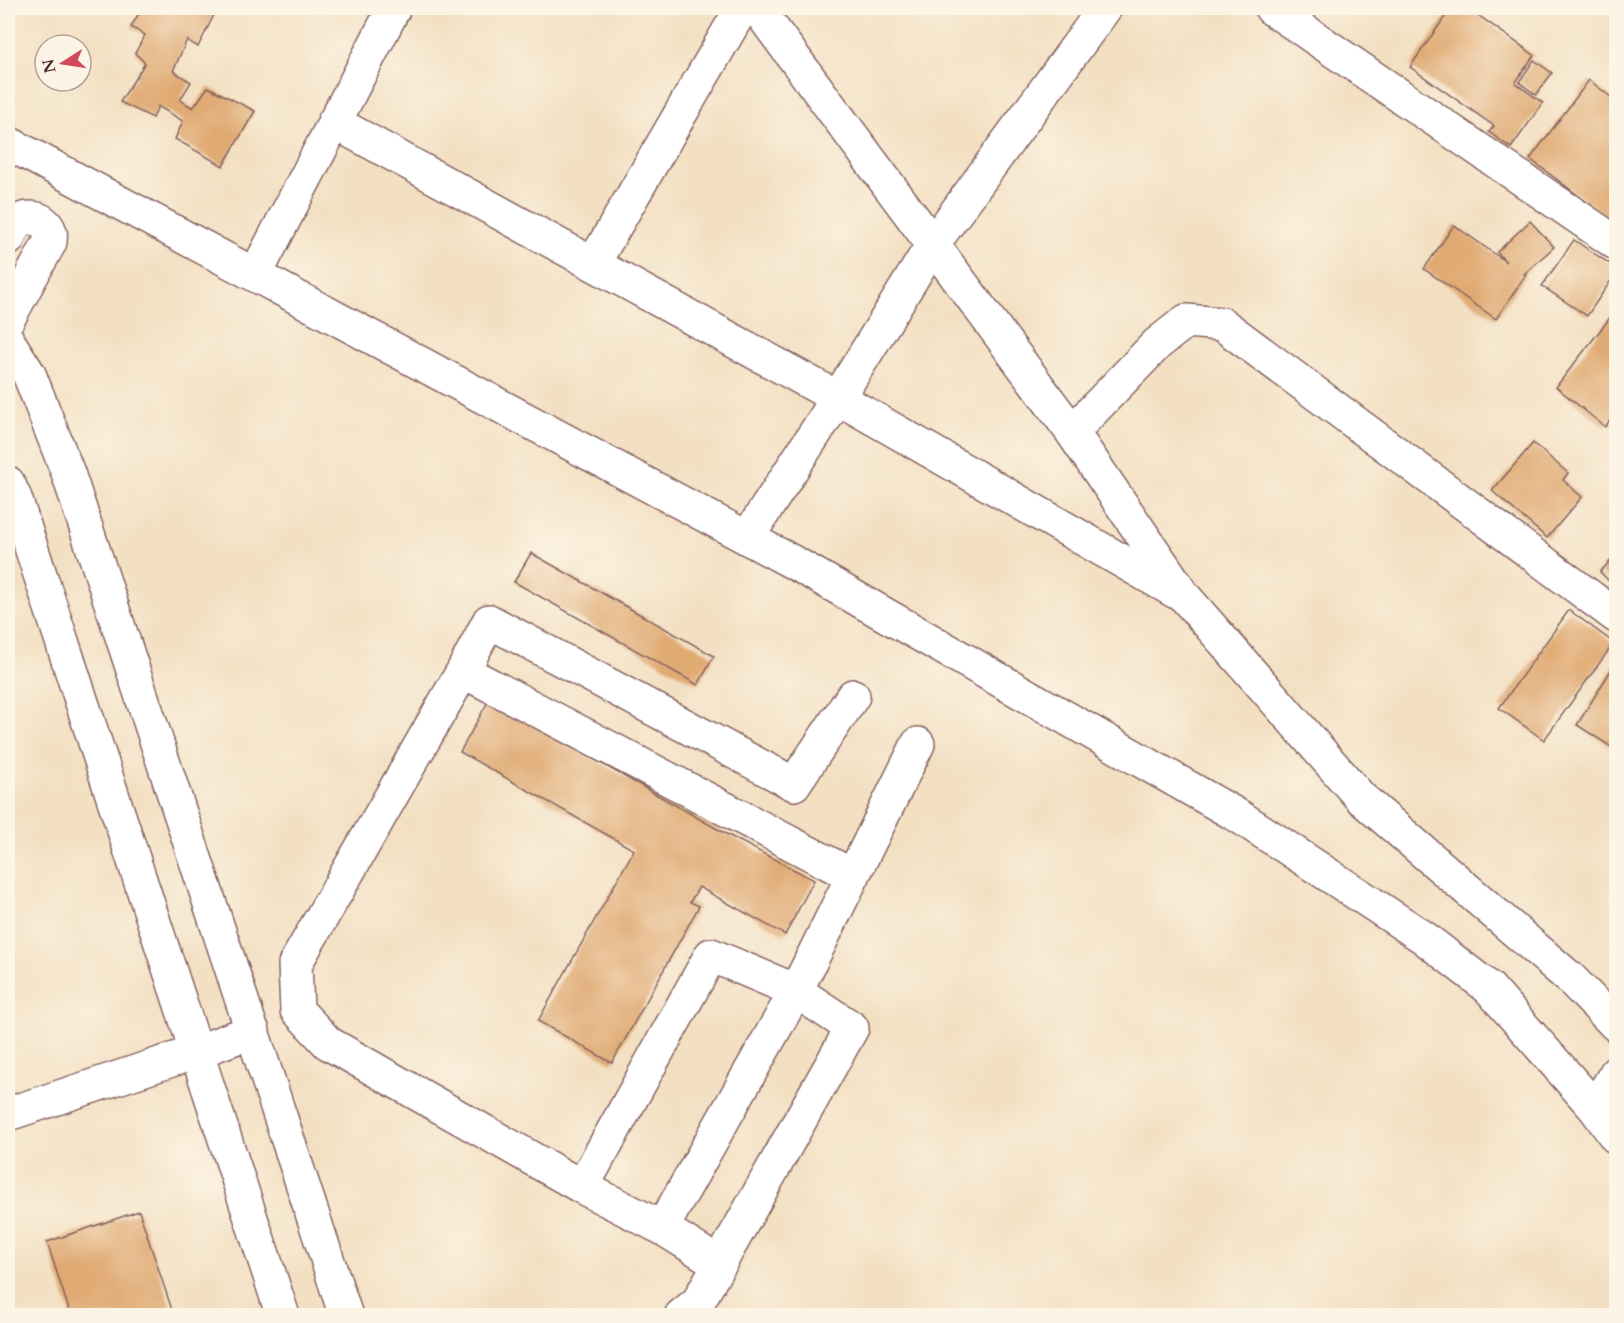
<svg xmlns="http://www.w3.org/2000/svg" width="1624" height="1323" viewBox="0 0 1624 1323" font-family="Cardo,serif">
  <rect width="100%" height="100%" fill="#fcf5e5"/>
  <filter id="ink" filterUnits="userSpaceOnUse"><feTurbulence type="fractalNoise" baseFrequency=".0167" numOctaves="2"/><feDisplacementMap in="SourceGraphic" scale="12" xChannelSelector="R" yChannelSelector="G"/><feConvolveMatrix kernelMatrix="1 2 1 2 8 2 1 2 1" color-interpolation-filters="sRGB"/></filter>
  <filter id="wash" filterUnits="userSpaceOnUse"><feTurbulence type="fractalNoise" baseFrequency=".008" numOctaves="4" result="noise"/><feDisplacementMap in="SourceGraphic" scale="24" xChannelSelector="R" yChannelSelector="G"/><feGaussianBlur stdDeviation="1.35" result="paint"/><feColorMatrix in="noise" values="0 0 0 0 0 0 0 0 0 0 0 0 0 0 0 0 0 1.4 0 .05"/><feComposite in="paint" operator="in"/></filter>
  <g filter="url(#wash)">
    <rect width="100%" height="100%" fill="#f3e0c3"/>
    <g id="blocks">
      <path fill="#e0aa73" d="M 142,8 L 209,8 L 216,11 L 198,47 L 187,40 L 173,71 L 191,82 L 180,100 L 193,108 L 208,87 L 255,111 L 223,166 L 175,139 L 183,121 L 158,106 L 153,118 L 120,102 L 145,63 L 135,53 L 145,35 L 131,27 Z
        M 1451,8 L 1468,8 L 1534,55 L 1515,83 L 1543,103 L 1511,148 L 1489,132 L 1494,126 L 1410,67 Z
        M 1534,60 L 1552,73 L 1536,95 L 1519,82 Z
        M 1589,80 L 1616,101 L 1616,224 L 1530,159 Z
        M 1530,221 L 1554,247 L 1524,274 L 1526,275 L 1496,319 L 1424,269 L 1454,225 L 1506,262 L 1497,252 Z
        M 1574,240 L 1616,268 L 1616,273 L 1587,316 L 1542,286 Z
        M 1616,310 L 1616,412 L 1605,427 L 1556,387 Z
        M 1533,443 L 1568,473 L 1563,480 L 1582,497 L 1547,538 L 1492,491 Z
        M 531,553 L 714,656 L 698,685 L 514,582 Z
        M 1616,555 L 1616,588 L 1600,572 Z
        M 1569,610 L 1614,643 L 1544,740 L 1499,708 Z
        M 1616,662 L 1616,750 L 1577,725 Z
        M 489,700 L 728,835 L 814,880 L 785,935 L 699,887 L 690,902 L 699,906 L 612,1063 L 538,1021 L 634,850 L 460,752 Z
        M 139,1211 L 174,1316 L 71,1316 L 47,1242 Z"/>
    </g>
  </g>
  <g filter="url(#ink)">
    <use href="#blocks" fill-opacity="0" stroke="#856360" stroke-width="1.5"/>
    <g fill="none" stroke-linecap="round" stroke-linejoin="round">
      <defs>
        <path id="minor" d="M 757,8 L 1072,432 L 1184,596 L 1361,798 L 1571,979 L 1616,1025
          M 1271,8 L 1616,243
          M 334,122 L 838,398 L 1176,592
          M 8,143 L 798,565 L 1240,817 L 1423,937 L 1489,988 L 1595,1108 L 1616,1137
          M 8,239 C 10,234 13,226 18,222 C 28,214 46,218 50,232 C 51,235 50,239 50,242 L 8,319
          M 593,264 L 742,8
          M 255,275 L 394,8
          M 8,341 L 29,374 L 68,473 L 346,1316
          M 1072,432 L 1157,344 L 1186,321 L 1222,324 L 1616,616
          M 8,483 L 15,498 L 283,1316
          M 747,538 L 838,398 L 933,244 L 1105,8
          M 463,671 L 853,876
          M 1595,1108 L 1616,1073
          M 8,1114 L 196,1052 L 253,1031
          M 582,1187 L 711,955 L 796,991 L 852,1028 L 698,1302 L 681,1316
          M 662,1228 L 796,991 L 918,744
          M 720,1264 L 662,1228 L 582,1187 L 328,1043 L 297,1010 L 295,964 L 463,671 L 489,621 L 794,784 L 853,696"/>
      </defs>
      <use href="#minor" stroke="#856360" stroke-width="36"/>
      <use href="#minor" stroke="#fff" stroke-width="33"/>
    </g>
  </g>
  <rect width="1624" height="1323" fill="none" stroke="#fcf5e5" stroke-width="30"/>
  <g transform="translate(63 63) rotate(258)"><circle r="28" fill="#fcf5e5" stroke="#b59f9b" stroke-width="1.5"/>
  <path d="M0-4.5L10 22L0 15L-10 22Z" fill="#d1495b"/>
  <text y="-9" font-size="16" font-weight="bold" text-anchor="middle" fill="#4a1f2b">N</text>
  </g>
</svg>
